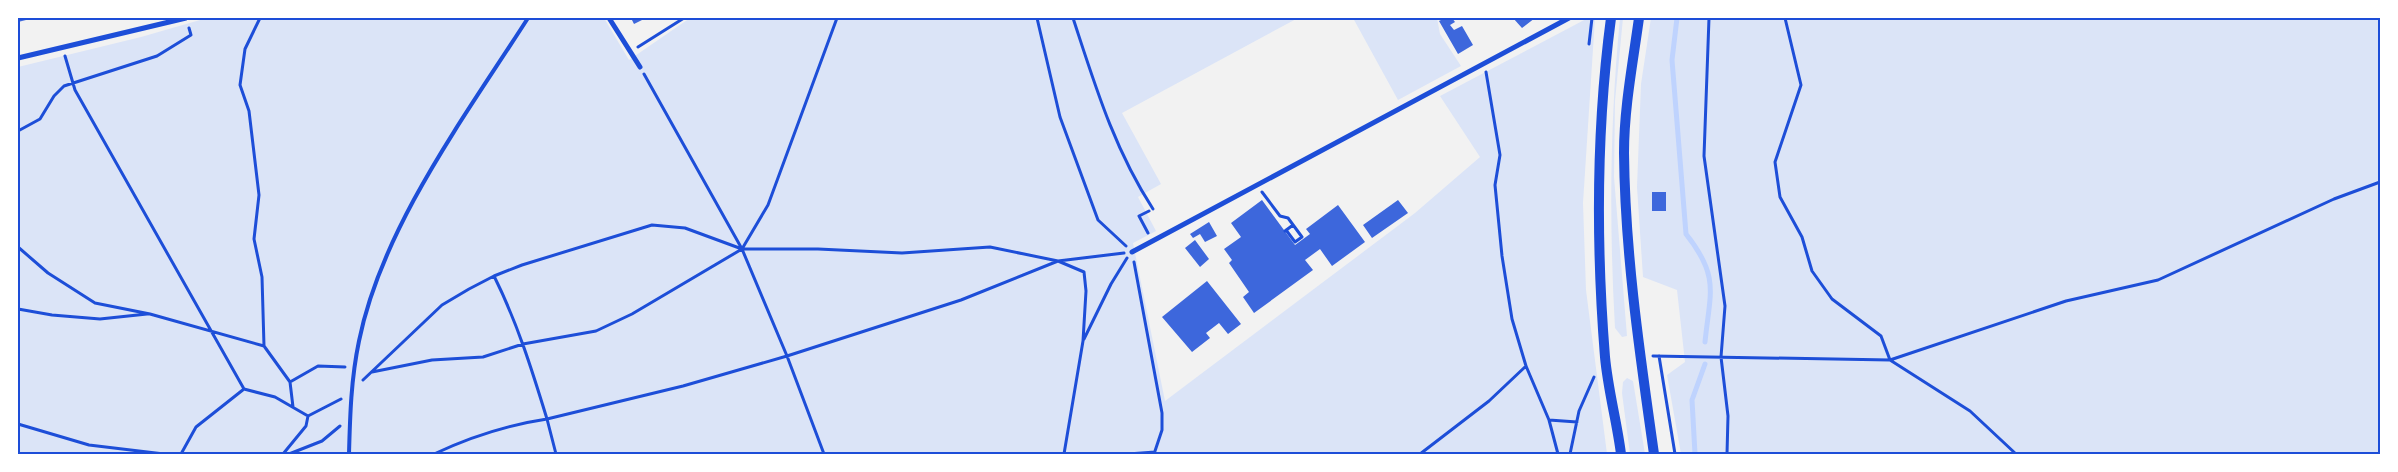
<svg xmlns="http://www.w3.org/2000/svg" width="2398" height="472" viewBox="0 0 2398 472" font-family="'PT Sans Narrow',sans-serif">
  <rect width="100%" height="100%" fill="#f2f2f2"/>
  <path fill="#dbe4f7" d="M 207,18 L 604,18 L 629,60 L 690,18 L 1298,18 L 1122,113 L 1161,184 L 1138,197 L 1156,231 L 1133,243 L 1165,401 L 1415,213 L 1480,157 L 1440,96 L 1588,18 L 1595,18 L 1583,203 L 1586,290 L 1607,454 L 18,454 L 18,67 L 141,37 Z
    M 1353,18 L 1437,18 L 1440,34 L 1461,66 L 1398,100 Z
    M 1620,18 L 1623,18 L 1615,101 L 1614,177 L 1627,336 L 1622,337 L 1615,328 C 1609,223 1610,121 1620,18 Z
    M 1651,18 L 2380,18 L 2380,454 L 1681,454 L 1667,375 L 1685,362 L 1677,290 L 1643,277 L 1637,187 L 1641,84 Z
    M 1627,378 L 1633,381 L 1645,454 L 1630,454 L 1622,393 L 1623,382 Z"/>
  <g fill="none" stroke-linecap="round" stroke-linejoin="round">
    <path stroke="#bfd3fe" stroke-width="5" d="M 1677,18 L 1672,60 L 1686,234 C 1720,277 1710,292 1705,342
      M 1695,454 L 1692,400 L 1705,364"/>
  </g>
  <path fill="#3d67dc" d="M 18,18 L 25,18 L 26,20 L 18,22 Z
    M 631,18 L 646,18 L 634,24 Z
    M 1445,18 L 1452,18 L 1455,22 L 1450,25 L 1454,30 L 1462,26 L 1473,45 L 1458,54 L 1439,21 Z
    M 1513,18 L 1535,18 L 1522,28 Z
    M 1652,192 L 1666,192 L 1666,211 L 1652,211 Z
    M 1262,200 L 1295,245 L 1310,234 L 1306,229 L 1338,205 L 1365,242 L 1332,266 L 1320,249 L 1305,260 L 1313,270 L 1254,313 L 1243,297 L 1249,292 L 1229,263 L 1232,260 L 1224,249 L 1241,237 L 1231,223 Z
    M 1398,200 L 1408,213 L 1372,238 L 1363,225 Z
    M 1209,222 L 1217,236 L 1205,242 L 1200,234 L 1193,238 L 1190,234 Z
    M 1195,240 L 1209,259 L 1200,267 L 1185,248 Z
    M 1207,281 L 1241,324 L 1228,334 L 1219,323 L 1206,333 L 1210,338 L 1192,352 L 1162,317 Z"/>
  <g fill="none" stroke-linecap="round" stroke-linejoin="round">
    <path stroke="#1d4ed8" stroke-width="3" d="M 260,18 L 245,49 L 240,85 L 249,111 L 259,195 L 254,239 L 262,277 L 264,346 L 290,382 L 293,407
      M 1037,18 L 1060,117 L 1098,220 L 1126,246
      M 1073,18 C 1095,85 1114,149 1153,209
      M 1709,18 L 1704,156 L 1725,306 L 1721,357 L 1728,416 L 1727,454
      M 1785,18 L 1801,85 L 1775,162 L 1780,197 L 1802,237 L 1812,271 L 1832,299 L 1881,336 L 1890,360 L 1970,411 L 2016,454
      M 1589,44 L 1592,18
      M 638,47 L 684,18
      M 65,56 L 75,90 L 244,389
      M 1486,72 L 1500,155 L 1495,185 L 1502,256 L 1512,319 L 1526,366 L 1549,420 L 1558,454
      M 644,74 L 742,249 L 787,356 L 824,454
      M 18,131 L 40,119 L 54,96 L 64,86 L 157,56 L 191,35 L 189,28
      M 1262,192 L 1280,216 L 1288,218 L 1302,237 L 1295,242 L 1286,230
      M 1285,231 L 1293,225
      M 1148,233 L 1139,216 L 1149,211
      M 18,247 L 48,273 L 95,303 L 150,314 L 264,346
      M 1134,262 L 1162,413 L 1162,430 L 1154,454
      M 18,309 L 52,315 L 100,319 L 147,314
      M 1084,339 L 1111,284 L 1127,258
      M 1653,356 L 1890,360 L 2066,301 L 2158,280 L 2334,199 L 2380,182
      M 1659,356 L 1675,454
      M 372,372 L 432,360 L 483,357 L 523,344 L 596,331 L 632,314 L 742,249 L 768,205 L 837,18
      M 363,380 L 442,305 L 469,289 L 494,276 L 522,265 L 652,225 L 685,228 L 742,249 L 818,249 L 902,253 L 990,247 L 1058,261 L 1084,272 L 1086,291 L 1083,341 L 1064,454
      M 290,382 L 318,366 L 345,367
      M 1549,420 L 1577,422
      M 18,424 L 89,445 L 164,454
      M 181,454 L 196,427 L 244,389 L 275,397 L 308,416 L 341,399
      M 283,454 L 306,426 L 308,416
      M 289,454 L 322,441 L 340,426
      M 434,454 C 470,437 507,425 547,419 C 532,370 517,322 494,276
      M 556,454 L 547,419 L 683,386 L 787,356 L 961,300 L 1058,261 L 1124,253
      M 1128,454 L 1155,452 L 1158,454
      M 1420,454 L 1489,401 L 1526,366
      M 1570,454 L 1579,411 L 1594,377"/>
    <path stroke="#1d4ed8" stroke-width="4" d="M 349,454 C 350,416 351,379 359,341 C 382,227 466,115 528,18"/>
    <path stroke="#1d4ed8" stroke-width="5" d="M 609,18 L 640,67
      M 18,58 L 186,18
      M 1132,252 L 1569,18"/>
    <path stroke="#1d4ed8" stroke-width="10" d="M 1611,18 C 1596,131 1596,244 1605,357 C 1608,390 1617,422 1621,454
      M 1639,18 C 1633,62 1624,108 1624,153 C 1625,254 1640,355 1654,454"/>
  </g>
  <rect width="2398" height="472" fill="none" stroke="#ffffff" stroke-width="38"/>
  <rect x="19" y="19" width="2360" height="434" fill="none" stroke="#1d4ed8" stroke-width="2"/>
</svg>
